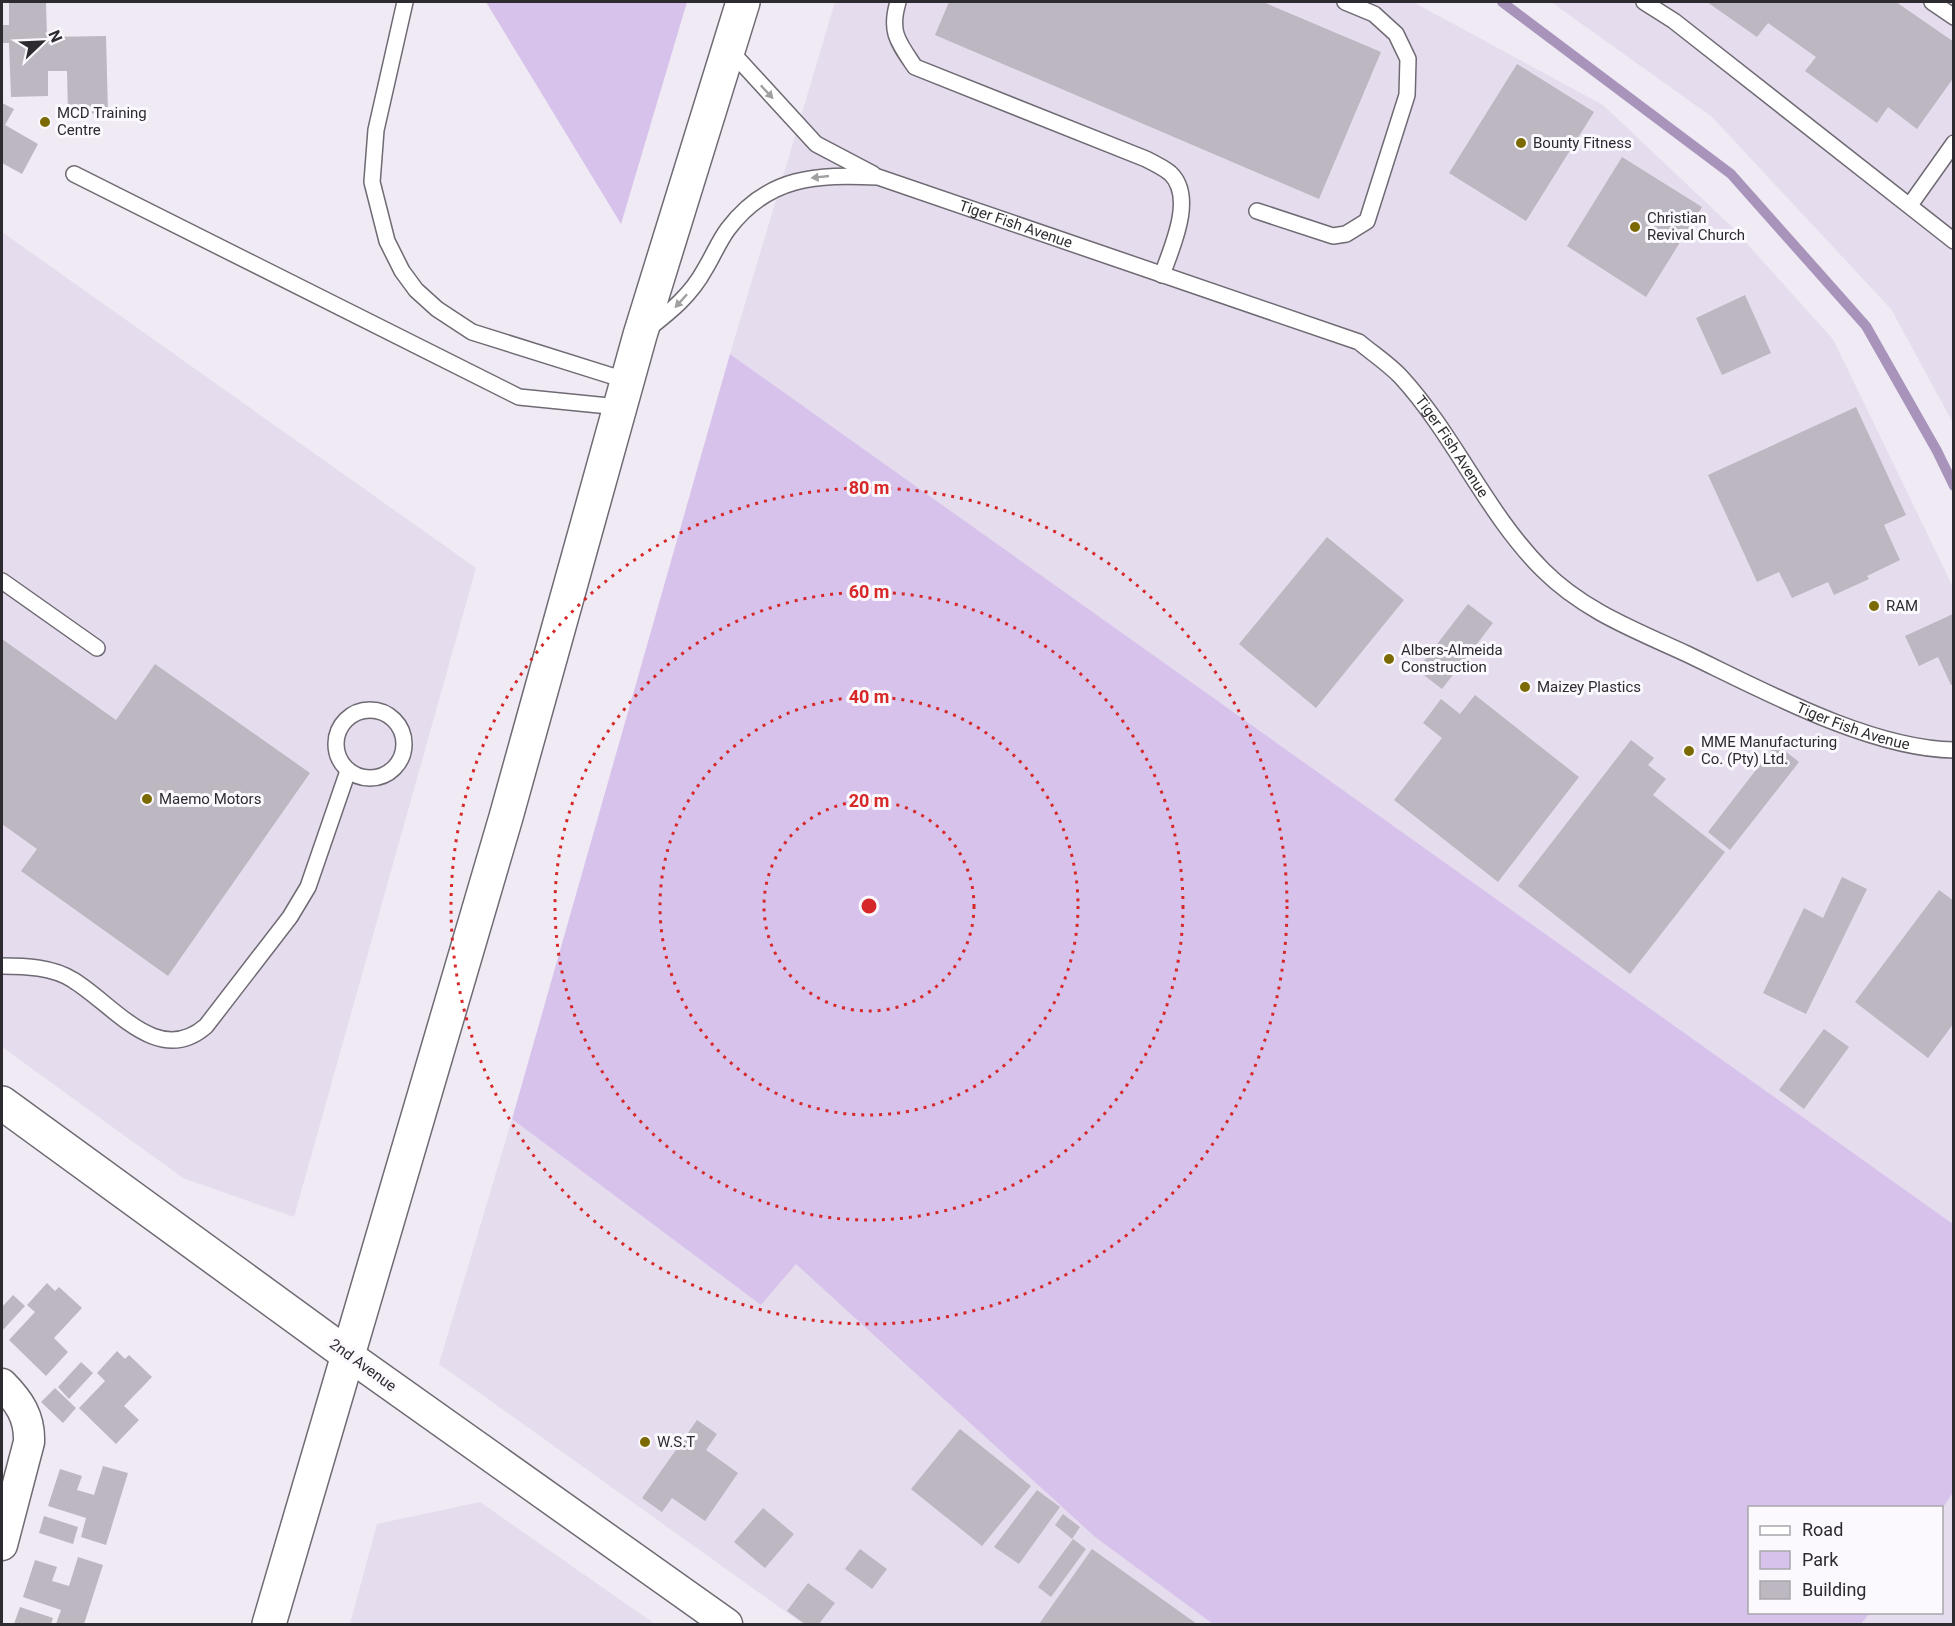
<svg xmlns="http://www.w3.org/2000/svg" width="1955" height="1626" viewBox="0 0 1955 1626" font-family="Roboto,sans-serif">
  <rect width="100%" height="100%" fill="#efeaf4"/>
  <path fill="#e5dced" d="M 835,2 L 1413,2 L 1603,105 L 1730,225 L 1833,339 L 1953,587 L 1953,1224 L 730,354 Z
    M 1551,2 L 1953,2 L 1953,423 L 1891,309 L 1712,117 Z
    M 2,232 L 476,568 L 294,1217 L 183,1178 L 2,1047 Z
    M 512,1119 L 761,1305 L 796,1263 L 1095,1537 L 1213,1624 L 803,1624 L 439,1364 Z
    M 1953,1491 L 1953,1624 L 1861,1624 L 1870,1613 L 1942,1612 L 1942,1509 Z
    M 480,1502 L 655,1624 L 350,1624 L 377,1524 Z"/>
  <path fill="#d7c2eb" d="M 486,2 L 687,2 L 621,224 Z
    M 730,354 L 1953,1224 L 1954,1491 L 1942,1509 L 1750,1508 L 1750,1612 L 1870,1613 L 1861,1624 L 1213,1624 L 1095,1537 L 796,1264 L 761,1305 L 512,1119 Z"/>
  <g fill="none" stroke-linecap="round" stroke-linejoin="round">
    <path stroke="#a893bb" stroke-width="10" d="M 1502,2 L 1731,174 L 1866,326 L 1937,451 L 1954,486"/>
  </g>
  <path fill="#bcb7c1" d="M 9,2 L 46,2 L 47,37 L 106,36 L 108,113 L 68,114 L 67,71 L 48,71 L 48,96 L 11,97 L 9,43 L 2,43 L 2,25 L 9,25 Z
    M 949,2 L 1263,2 L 1381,52 L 1319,199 L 935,35 Z
    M 1707,2 L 1896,2 L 1954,42 L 1954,77 L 1917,129 L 1888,107 L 1877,123 L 1805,71 L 1816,57 L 1768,23 L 1757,37 Z
    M 1517,64 L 1594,112 L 1526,221 L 1449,173 Z
    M 2,103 L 14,109 L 5,125 L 38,144 L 22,174 L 2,163 Z
    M 1622,157 L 1702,207 L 1646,297 L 1567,246 Z
    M 1745,295 L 1771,353 L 1722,375 L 1696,318 Z
    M 1856,407 L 1906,515 L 1884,525 L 1900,560 L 1867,576 L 1869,579 L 1834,595 L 1828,582 L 1792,598 L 1779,572 L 1757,582 L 1708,475 Z
    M 1327,537 L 1404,600 L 1316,708 L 1239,644 Z
    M 1468,604 L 1493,623 L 1442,689 L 1417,670 Z
    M 1953,614 L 1954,684 L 1951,685 L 1938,657 L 1919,666 L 1905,636 Z
    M 2,639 L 116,720 L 155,664 L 310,773 L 168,976 L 21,871 L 37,849 L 2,824 Z
    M 1475,695 L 1579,777 L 1498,882 L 1394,800 L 1442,738 L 1423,723 L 1441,699 L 1460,714 Z
    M 1631,740 L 1654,758 L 1648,765 L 1666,779 L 1653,795 L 1725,852 L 1630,974 L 1518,886 Z
    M 1776,744 L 1799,762 L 1730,850 L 1708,832 Z
    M 1842,877 L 1867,889 L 1806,1014 L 1763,993 L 1804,908 L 1823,918 Z
    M 1939,890 L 1954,901 L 1954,1023 L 1928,1058 L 1855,1002 Z
    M 1824,1029 L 1849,1047 L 1804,1109 L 1779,1090 Z
    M 47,1283 L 55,1291 L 59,1287 L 82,1308 L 54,1338 L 68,1352 L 46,1376 L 9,1340 L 35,1312 L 27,1305 Z
    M 13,1295 L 25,1306 L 2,1331 L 2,1307 Z
    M 117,1351 L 125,1359 L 129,1355 L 152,1377 L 124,1406 L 139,1420 L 116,1444 L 79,1408 L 105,1381 L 97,1373 Z
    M 81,1362 L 93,1373 L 69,1399 L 58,1387 Z
    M 55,1388 L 76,1408 L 63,1423 L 41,1402 Z
    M 697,1420 L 717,1434 L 706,1450 L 738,1473 L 705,1521 L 672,1498 L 662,1512 L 642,1498 Z
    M 960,1429 L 1031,1486 L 982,1546 L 911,1489 Z
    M 103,1466 L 128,1473 L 106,1545 L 81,1537 L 86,1518 L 48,1506 L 60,1469 L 82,1476 L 77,1490 L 94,1495 Z
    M 1037,1490 L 1060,1507 L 1019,1564 L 994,1547 Z
    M 763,1508 L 794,1534 L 765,1568 L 734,1542 Z
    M 1063,1514 L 1080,1527 L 1072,1539 L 1055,1525 Z
    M 44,1516 L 78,1527 L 73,1544 L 39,1533 Z
    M 1073,1539 L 1086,1549 L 1051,1597 L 1038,1587 Z
    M 860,1549 L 887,1569 L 872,1589 L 845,1569 Z
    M 1092,1549 L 1197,1624 L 1039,1624 Z
    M 78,1557 L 103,1565 L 84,1624 L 56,1624 L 61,1610 L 23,1597 L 35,1560 L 57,1567 L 52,1581 L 69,1586 Z
    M 808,1583 L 835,1603 L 819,1624 L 805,1624 L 787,1611 Z
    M 20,1607 L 53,1618 L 51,1624 L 14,1624 Z"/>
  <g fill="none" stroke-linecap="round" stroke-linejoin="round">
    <defs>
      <g id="lane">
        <path d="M 405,2 L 376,130 L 372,182 L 387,241 L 402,271 L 416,290 L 437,309 L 472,332 L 628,381"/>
        <path d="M 898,2 C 889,32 898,42 915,67 L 1146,159 C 1154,163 1164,168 1170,173 C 1196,197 1171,249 1162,275"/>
        <path d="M 1644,2 L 1674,21 L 1954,241"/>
        <path d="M 1932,2 L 1954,17"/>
        <path d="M 728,48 L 816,144 L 873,174"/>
        <path d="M 74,174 L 519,397 L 619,407"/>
        <path d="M 1910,205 L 1954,143"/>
        <path d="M 1257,211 L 1333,236 L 1346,234 L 1367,221 L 1407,95 L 1408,59 L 1396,34 L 1374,14 L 1345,2"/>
        <path id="s1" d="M 648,329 C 671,311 691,295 705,269 C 713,256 719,241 728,229 C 768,176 817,174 878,177 L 1359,342 C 1372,353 1389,364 1401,377 C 1455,436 1486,513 1543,570 C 1584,611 1635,630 1687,654 C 1762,690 1870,749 1954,750"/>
        <path d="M 2,581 L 97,648"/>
        <circle cx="370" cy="744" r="34"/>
        <path d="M 2,966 C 25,966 53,967 73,980 C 114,1005 158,1068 206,1026 L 290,917 L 308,887 L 348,771"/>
      </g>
      <path id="street" d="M 348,1355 L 727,1624
        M 2,1384 C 19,1401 30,1417 29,1442 L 2,1545"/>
      <path id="secondary" d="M 2,1103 L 348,1355
        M 269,1624 L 506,817 L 640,335 L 743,2"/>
    </defs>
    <use href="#lane" stroke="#6f6a73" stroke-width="18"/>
    <use href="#street" stroke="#6f6a73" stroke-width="33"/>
    <use href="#secondary" stroke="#6f6a73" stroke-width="36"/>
    <use href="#lane" stroke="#fff" stroke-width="15"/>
    <use href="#street" stroke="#fff" stroke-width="30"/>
    <use href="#secondary" stroke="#fff" stroke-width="33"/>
  </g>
  <defs><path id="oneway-solid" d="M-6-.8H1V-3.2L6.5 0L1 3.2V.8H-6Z" transform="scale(1.5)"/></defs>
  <g fill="#a0a0a1">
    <use href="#oneway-solid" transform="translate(767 92) rotate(47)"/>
    <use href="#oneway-solid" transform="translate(820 177) rotate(174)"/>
    <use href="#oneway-solid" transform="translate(681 301) rotate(132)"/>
  </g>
  <g fill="none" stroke="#d62828" stroke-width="3" stroke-dasharray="3 6">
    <circle cx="869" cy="906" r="105"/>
    <circle cx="869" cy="906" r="209"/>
    <circle cx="869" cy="906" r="314"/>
    <circle cx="869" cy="906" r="418"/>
  </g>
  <g fill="#7b6a02" stroke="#fbf8fe" stroke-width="2">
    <circle cx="45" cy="122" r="6"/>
    <circle cx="1521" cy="143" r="6"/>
    <circle cx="1635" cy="227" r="6"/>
    <circle cx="1874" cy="606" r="6"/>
    <circle cx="1389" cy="659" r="6"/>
    <circle cx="1525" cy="687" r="6"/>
    <circle cx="1689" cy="751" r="6"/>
    <circle cx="147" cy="799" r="6"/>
    <circle cx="645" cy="1442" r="6"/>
  </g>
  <g text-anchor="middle" stroke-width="6" stroke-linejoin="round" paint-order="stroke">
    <g font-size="15" fill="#2d2b2f" stroke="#fbf8fe" text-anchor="start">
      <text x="57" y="118">MCD Training<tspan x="57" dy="17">Centre</tspan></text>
      <text x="1533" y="148">Bounty Fitness</text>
      <text x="1647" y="223">Christian<tspan x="1647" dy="17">Revival Church</tspan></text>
      <text x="1886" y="611">RAM</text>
      <text x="1401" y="655">Albers-Almeida<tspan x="1401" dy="17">Construction</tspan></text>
      <text x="1537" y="692">Maizey Plastics</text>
      <text x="1701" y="747">MME Manufacturing<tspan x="1701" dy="17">Co. (Pty) Ltd.</tspan></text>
      <text x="159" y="804">Maemo Motors</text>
      <text x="657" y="1447">W.S.T</text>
    </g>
    <g font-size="15" fill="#2d2b2f" stroke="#fbf8fe">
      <text dy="5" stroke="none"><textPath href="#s1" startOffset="442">Tiger Fish Avenue</textPath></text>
      <text dy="5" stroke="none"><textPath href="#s1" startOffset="946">Tiger Fish Avenue</textPath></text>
      <text dy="5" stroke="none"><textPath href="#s1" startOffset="1449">Tiger Fish Avenue</textPath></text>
      <text transform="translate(363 1365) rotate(36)" y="5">2nd Avenue</text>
    </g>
  </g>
  <circle cx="869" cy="906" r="9" fill="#d62828" stroke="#fbf8fe" stroke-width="3"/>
  <g font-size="18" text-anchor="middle" font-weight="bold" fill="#d62828" stroke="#fbf8fe" stroke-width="6" stroke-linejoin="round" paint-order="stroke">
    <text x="869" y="494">80 m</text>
    <text x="869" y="598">60 m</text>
    <text x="869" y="703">40 m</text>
    <text x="869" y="807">20 m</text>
  </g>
  <rect width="1955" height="1626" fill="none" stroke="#2d2b2f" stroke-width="6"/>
  <rect x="1748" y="1506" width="195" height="108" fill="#fbf8fe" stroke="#a9a6ab" stroke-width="1.5"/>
  <rect x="1760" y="1526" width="30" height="9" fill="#ffffff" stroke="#a9a6ab" stroke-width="1.5"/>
  <text x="1802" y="1536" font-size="18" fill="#2d2b2f">Road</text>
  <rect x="1760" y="1551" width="30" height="18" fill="#d7c2eb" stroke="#a9a6ab" stroke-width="1.5"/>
  <text x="1802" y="1566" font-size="18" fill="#2d2b2f">Park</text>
  <rect x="1760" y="1581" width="30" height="18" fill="#bcb7c1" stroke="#a9a6ab" stroke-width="1.5"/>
  <text x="1802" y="1596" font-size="18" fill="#2d2b2f">Building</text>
  <g transform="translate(42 42) rotate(67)" stroke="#fbf8fe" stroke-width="4.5" paint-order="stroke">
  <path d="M0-4.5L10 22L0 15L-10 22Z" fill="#2d2b2f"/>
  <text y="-9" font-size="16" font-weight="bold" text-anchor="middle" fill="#2d2b2f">N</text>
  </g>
</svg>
